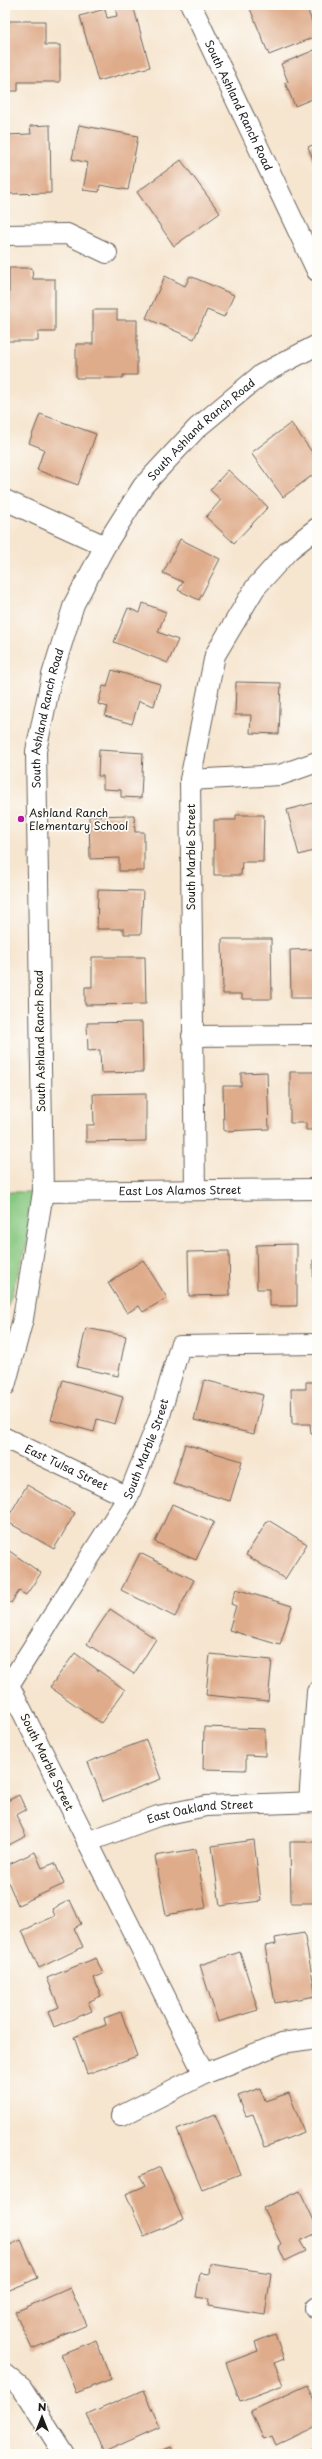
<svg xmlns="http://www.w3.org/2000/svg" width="322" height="2459" viewBox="0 0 322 2459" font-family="'Playpen Sans',sans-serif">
  <rect width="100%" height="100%" fill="#fdfcf7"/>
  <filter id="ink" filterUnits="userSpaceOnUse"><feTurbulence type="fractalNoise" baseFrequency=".025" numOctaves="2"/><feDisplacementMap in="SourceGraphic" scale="8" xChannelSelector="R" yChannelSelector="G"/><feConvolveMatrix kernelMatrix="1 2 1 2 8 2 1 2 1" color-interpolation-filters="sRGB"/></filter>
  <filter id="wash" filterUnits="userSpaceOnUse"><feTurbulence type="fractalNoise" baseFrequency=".012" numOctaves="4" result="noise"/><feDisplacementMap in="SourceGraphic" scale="16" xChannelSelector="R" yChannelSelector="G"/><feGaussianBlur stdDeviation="0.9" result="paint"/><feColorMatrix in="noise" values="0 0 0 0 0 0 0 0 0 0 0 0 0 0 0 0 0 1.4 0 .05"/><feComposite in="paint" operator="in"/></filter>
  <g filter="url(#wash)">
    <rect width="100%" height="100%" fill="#f6e5cf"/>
    <path fill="#87c880" stroke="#52724e" d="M 5,1192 L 43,1192 L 5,1315 Z"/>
    <g id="blocks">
      <path fill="#dfac8b" d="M 123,5 L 133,5 L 150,67 L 98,81 L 80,16 L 105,9 L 107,18 L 117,16 L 115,7 Z
        M 253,5 L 306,5 L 317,36 L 269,55 L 249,6 Z
        M 5,21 L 45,21 L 45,45 L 60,45 L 60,82 L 18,82 L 18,91 L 5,91 Z
        M 317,49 L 317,97 L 295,106 L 285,83 L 288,82 L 281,64 Z
        M 50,125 L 51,193 L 5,194 L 5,135 L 31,134 L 30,126 Z
        M 79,125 L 138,136 L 128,190 L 100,185 L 99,192 L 83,190 L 88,163 L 72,159 Z
        M 317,143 L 317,169 L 308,147 Z
        M 181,160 L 220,213 L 174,246 L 137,192 Z
        M 9,268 L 32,268 L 33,279 L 55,279 L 55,332 L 38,332 L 38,341 L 5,341 L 5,300 L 9,300 Z
        M 165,276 L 185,286 L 190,276 L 234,295 L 224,317 L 207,310 L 194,339 L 146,318 Z
        M 93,310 L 117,310 L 117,320 L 137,320 L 137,375 L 123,375 L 123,378 L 76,378 L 76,344 L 93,344 Z
        M 40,414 L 96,434 L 78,485 L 37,470 L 44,449 L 29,443 Z
        M 291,423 L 317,459 L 317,472 L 283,497 L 251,453 Z
        M 228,470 L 268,507 L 234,543 L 206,517 L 221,500 L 210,490 Z
        M 180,539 L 220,559 L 199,600 L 178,590 L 183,582 L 163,573 Z
        M 143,603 L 166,612 L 158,632 L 178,640 L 168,663 L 114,642 L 128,608 L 140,613 Z
        M 112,670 L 160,684 L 154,706 L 139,701 L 132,724 L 105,716 L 108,707 L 98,704 L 103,686 L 107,687 Z
        M 236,682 L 281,683 L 279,734 L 250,733 L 251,715 L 235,715 Z
        M 99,750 L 143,753 L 141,798 L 121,797 L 121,790 L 103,789 L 103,776 L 98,776 Z
        M 317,802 L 317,850 L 299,855 L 287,810 Z
        M 134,815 L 135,832 L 144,832 L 144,871 L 119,871 L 119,858 L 90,859 L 89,816 Z
        M 236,815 L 264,815 L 263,862 L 242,862 L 241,875 L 214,875 L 214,820 L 236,820 Z
        M 98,890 L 143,891 L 141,934 L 124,934 L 124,929 L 97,929 Z
        M 222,939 L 271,939 L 272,999 L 242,999 L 242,994 L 223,994 Z
        M 317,949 L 317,998 L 291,998 L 290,950 Z
        M 92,957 L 145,957 L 146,1004 L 85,1005 L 85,987 L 92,987 Z
        M 142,1022 L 143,1072 L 101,1073 L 100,1050 L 88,1051 L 87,1023 Z
        M 267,1072 L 269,1129 L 224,1131 L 223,1086 L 241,1086 L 241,1073 Z
        M 290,1072 L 317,1072 L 317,1130 L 306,1130 L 306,1123 L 290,1123 Z
        M 146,1093 L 146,1141 L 86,1142 L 86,1125 L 94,1125 L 93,1094 Z
        M 297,1244 L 297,1306 L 270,1306 L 270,1289 L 257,1289 L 256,1245 Z
        M 229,1251 L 230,1295 L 189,1296 L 188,1252 Z
        M 317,1259 L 317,1304 L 314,1304 L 313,1260 Z
        M 143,1260 L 167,1298 L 143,1312 L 139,1306 L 127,1313 L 108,1283 Z
        M 86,1328 L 126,1336 L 118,1376 L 77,1367 Z
        M 63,1380 L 123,1397 L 115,1424 L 97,1419 L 94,1432 L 51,1420 Z
        M 204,1380 L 263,1395 L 254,1434 L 194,1420 Z
        M 306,1382 L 317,1382 L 317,1434 L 311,1434 L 310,1424 L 292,1424 L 291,1389 L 306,1389 Z
        M 185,1444 L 242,1461 L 230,1501 L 173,1484 Z
        M 27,1485 L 75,1513 L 54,1549 L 6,1521 Z
        M 317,1485 L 317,1503 L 316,1503 L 313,1486 Z
        M 172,1504 L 214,1522 L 196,1560 L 155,1542 Z
        M 268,1520 L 307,1544 L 285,1579 L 246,1555 Z
        M 5,1548 L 41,1573 L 26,1595 L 19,1591 L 11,1603 L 5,1599 Z
        M 140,1553 L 194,1580 L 175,1617 L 121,1590 Z
        M 236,1589 L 292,1606 L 280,1645 L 229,1630 L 236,1606 L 231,1604 Z
        M 110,1609 L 156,1639 L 134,1674 L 87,1644 Z
        M 75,1653 L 125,1690 L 101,1723 L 50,1687 Z
        M 210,1654 L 272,1660 L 268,1701 L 206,1695 Z
        M 204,1727 L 265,1729 L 265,1756 L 246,1755 L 246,1770 L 203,1769 Z
        M 146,1740 L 161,1779 L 103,1801 L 88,1762 Z
        M 19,1795 L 26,1810 L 16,1815 L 26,1836 L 5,1847 L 5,1802 Z
        M 254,1840 L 261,1901 L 220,1906 L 212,1846 Z
        M 290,1842 L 317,1842 L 317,1903 L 291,1903 Z
        M 196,1849 L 206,1908 L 166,1915 L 155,1856 Z
        M 35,1852 L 42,1868 L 55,1863 L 64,1884 L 18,1905 L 5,1875 L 5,1866 Z
        M 70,1900 L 81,1924 L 74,1928 L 83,1947 L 39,1968 L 22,1931 L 55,1916 L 52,1909 Z
        M 304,1933 L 316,1996 L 275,2003 L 265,1946 L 276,1944 L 275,1938 Z
        M 240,1952 L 258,2010 L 218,2022 L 200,1965 Z
        M 96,1958 L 103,1974 L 94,1978 L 101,1996 L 88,2002 L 92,2011 L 54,2027 L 48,2012 L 59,2007 L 47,1978 Z
        M 121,2012 L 137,2056 L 87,2074 L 74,2037 L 106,2025 L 104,2018 Z
        M 260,2088 L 265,2101 L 289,2093 L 304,2132 L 265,2147 L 253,2114 L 246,2116 L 238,2096 Z
        M 215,2114 L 240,2174 L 202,2189 L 177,2130 Z
        M 160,2167 L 183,2220 L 144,2236 L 126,2194 L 145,2186 L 140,2176 Z
        M 300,2191 L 317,2227 L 317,2233 L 300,2241 L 306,2251 L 285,2261 L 278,2246 L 281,2244 L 263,2208 Z
        M 21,2240 L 38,2278 L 5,2292 L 5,2247 Z
        M 210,2264 L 271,2273 L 265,2315 L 208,2306 L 209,2299 L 196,2297 L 200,2273 L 209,2274 Z
        M 70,2288 L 87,2325 L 32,2349 L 15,2312 Z
        M 275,2334 L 284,2359 L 274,2363 L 283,2385 L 240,2401 L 226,2363 L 258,2351 L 255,2342 Z
        M 96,2340 L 111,2379 L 76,2393 L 61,2354 Z
        M 308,2385 L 317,2406 L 317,2426 L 276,2445 L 272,2436 L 264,2439 L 251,2411 Z
        M 143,2390 L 160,2427 L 104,2452 L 87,2415 Z
        M 317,2446 L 317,2454 L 302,2454 Z
        M 171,2447 L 174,2454 L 154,2454 Z"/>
    </g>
  </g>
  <g filter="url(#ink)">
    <use href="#blocks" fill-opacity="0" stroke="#68625b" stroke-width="1"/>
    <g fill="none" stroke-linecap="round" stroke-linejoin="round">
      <defs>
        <g id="minor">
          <path id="s1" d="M 191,5 L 317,271"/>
          <path d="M 5,235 L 67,234 L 107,253"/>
          <path d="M 5,500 L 105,546"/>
          <path d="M 190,780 L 280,775 L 317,762"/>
          <path d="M 192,1036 L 317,1035"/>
          <path d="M 195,1190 L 190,780 L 215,655 L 255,588 L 289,550 L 317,528"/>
          <path id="s2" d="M 43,1192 L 317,1189"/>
          <path id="s3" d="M 5,1386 L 23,1319 L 43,1192 L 36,751 L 52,675 L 74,604 L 105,546 L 143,486 L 197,428 L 262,374 L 317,345"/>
          <path id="s4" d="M 5,1438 L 128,1497"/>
          <path d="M 309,1802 L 317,1692"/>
          <path id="s5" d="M 87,1842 L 158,1816 L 206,1806 L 317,1802"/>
          <path id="s6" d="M 204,2074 L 9,1685 L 128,1497 L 159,1419 L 180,1346 L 317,1344"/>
          <path d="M 121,2116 L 204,2074 L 282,2043 L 317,2038"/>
          <path d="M 315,2308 L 317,2308"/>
          <path d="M 5,2374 L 22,2388 L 64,2454"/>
        </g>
      </defs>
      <use href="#minor" stroke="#68625b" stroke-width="22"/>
      <use href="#minor" stroke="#fff" stroke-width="20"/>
    </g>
  </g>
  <circle fill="#b5179e" stroke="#fdfcf7" stroke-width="1.5" cx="21" cy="819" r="4"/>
  <g text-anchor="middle" stroke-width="3.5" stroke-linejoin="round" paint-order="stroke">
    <g font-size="11" fill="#1c1c1c" stroke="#fdfcf7">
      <text dy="4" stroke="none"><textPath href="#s1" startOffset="111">South Ashland Ranch Road</textPath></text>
      <text dy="4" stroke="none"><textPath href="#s3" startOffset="1009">South Ashland Ranch Road</textPath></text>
      <text dy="4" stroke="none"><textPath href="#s3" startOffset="673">South Ashland Ranch Road</textPath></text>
      <text transform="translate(191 857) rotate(-90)" y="4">South Marble Street</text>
      <text transform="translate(40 1041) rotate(-91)" y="4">South Ashland Ranch Road</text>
      <text dy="4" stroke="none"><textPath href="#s2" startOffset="137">East Los Alamos Street</textPath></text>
      <text dy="4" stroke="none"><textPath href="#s6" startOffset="709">South Marble Street</textPath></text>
      <text dy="4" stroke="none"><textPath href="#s4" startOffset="68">East Tulsa Street</textPath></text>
      <text transform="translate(47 1762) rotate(64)" y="4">South Marble Street</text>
      <text dy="4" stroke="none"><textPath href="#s5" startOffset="118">East Oakland Street</textPath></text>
    </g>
    <g font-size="11" fill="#1c1c1c" stroke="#fdfcf7" text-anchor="start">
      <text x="29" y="817">Ashland Ranch<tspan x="29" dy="13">Elementary School</tspan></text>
    </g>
  </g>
  <rect width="322" height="2459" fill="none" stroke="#fdfcf7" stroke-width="20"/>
  <g transform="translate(42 2417)" stroke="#fdfcf7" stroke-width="3" paint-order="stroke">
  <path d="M0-3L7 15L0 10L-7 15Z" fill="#1c1c1c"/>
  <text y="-6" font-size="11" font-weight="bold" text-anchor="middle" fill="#1c1c1c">N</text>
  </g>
</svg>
